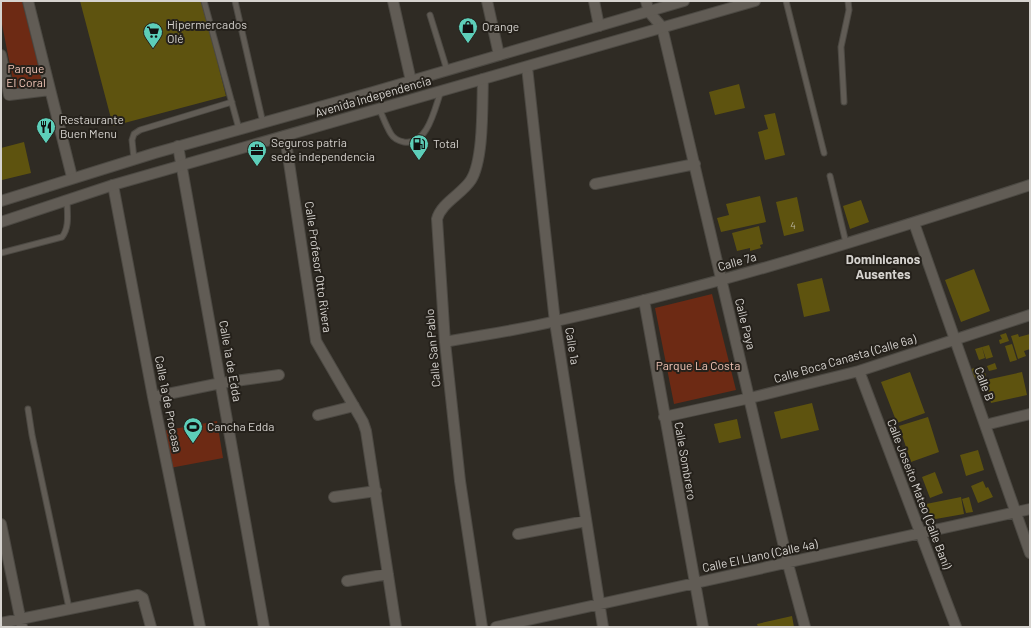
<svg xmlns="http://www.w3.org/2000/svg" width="1031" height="628" viewBox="0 0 1031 628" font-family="Barlow,sans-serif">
  <rect width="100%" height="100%" fill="#2f2b24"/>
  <path fill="#6d2a14" d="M 1,1 L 22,1 L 43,84 L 43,87 L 17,90 L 14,86 L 1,19 Z
    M 712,294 L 736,390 L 674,404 L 655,308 Z
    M 217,421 L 223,458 L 170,468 L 163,431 Z"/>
  <path fill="#5e530f" d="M 80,1 L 202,1 L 226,96 L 113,126 Z
    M 739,84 L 745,108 L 715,115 L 709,92 Z
    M 775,113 L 785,155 L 765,160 L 758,132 L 768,129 L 764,115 Z
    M 24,142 L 31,173 L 2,180 L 1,148 Z
    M 760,196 L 766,222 L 721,232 L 717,218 L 729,215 L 726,204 Z
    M 797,197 L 804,231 L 784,236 L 776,202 Z
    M 861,200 L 869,222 L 850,229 L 843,206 Z
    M 759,226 L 763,244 L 760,245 L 761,248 L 750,251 L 750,248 L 737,251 L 732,233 Z
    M 974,269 L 990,311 L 961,322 L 945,280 Z
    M 822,278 L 830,311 L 804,317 L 797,284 Z
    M 1006,333 L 1009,341 L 1000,344 L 999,340 L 1002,339 L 1000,335 Z
    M 1018,334 L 1019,337 L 1030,334 L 1030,349 L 1024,351 L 1026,356 L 1018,359 L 1011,336 Z
    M 1012,344 L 1017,360 L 1010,362 L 1005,346 Z
    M 989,345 L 993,357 L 986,359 L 982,347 Z
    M 982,347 L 985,358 L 979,360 L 975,349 Z
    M 995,363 L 997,369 L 989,371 L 987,366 Z
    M 983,366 L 986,376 L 974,379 L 971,369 Z
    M 910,372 L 925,413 L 897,423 L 881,382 Z
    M 1022,372 L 1027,395 L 991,403 L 986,380 Z
    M 812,403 L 819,430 L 781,439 L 774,412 Z
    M 928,417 L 939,452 L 911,462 L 899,426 Z
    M 737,419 L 741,438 L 719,443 L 714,424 Z
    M 978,450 L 984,470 L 966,476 L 960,455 Z
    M 935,472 L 943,493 L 930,498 L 922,477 Z
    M 983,481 L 986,488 L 988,487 L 993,497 L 978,503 L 971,486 Z
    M 961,497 L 964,514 L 930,520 L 926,504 Z
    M 969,497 L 973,512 L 966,513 L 962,499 Z
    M 792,616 L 794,627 L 758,627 L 757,624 Z"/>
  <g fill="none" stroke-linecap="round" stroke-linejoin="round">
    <defs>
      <path id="lane" d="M 204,1 L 239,129
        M 235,1 L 263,123
        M 786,1 L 824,153
        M 430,15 L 447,70
        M 844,102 L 841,47 L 849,10 L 848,1
        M 379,108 C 383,117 386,126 391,134 C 394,139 399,141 404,142 C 428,146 435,107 441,91
        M 134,159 L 132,140 L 134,134 L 140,130 L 232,102
        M 830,176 L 846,243
        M 1,253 L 62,237 C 70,227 67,212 67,200
        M 28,409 L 32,435 L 69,608"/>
      <path id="street" d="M 28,1 L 72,177
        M 393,1 L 411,81
        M 487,1 L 499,55
        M 594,1 L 599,26
        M 646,1 L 649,12 L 662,27 L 788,564 L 805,627
        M 1,55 L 9,95 L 50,90
        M 527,67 L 555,322 L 603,627
        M 285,136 L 316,341 L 363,422 L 366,431 L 396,627
        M 178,146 L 264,627
        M 595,184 L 695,164
        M 113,185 L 153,397 L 200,627
        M 914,223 L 1030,553
        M 644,300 L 703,627
        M 445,342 C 482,335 519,330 556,321 C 716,286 874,236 1030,185
        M 859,371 L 956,627
        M 153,397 L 221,383 L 279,375
        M 318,415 L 354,406
        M 664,417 L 750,398 L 859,371 L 1030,315
        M 985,425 L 1030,414
        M 334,497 L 376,491
        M 1,524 L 22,627
        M 518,534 L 586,521
        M 347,581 L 388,574
        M 1,623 L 138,595 L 143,598 L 151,627
        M 482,627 L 460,481 L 445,342 L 437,219 C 441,203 462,194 471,180 C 484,159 482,104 483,79
        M 496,627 L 1030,509"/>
      <path id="secondary" d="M 1,201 L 155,153 L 373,92 L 684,1
        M 1,222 L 113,185 L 755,1"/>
    </defs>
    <use href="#lane" stroke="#4c4943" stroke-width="7"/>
    <use href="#street" stroke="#4c4943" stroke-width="12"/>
    <use href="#secondary" stroke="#4c4943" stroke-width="12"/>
    <use href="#lane" stroke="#615c55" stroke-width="5"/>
    <use href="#street" stroke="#615c55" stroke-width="10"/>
    <use href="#secondary" stroke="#615c55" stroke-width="10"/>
  </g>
  <defs>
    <symbol id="shop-pin" viewBox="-11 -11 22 30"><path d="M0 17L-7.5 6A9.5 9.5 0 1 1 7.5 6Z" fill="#5dceb9" stroke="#25211b"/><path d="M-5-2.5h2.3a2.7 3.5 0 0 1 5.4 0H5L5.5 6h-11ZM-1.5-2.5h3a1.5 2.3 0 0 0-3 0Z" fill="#111"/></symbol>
    <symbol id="supermarket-pin" viewBox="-11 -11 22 30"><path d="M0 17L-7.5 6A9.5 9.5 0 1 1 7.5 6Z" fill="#5dceb9" stroke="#25211b"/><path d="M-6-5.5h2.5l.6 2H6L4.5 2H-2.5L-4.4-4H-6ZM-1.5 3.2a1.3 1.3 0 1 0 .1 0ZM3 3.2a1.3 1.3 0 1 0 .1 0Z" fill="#111"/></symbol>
    <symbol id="restaurant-pin" viewBox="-11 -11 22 30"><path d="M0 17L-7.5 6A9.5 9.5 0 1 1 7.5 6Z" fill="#5dceb9" stroke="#25211b"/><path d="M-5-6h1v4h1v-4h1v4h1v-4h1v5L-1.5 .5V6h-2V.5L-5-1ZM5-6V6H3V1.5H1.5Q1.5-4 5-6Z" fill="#111"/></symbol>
    <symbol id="fuel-pin" viewBox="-11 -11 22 30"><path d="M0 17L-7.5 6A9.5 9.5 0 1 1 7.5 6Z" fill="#5dceb9" stroke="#25211b"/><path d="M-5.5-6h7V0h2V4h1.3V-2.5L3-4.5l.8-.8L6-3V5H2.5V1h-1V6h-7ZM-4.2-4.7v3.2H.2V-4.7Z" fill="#111"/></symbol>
    <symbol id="office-pin" viewBox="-11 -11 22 30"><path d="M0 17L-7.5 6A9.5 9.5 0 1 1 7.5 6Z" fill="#5dceb9" stroke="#25211b"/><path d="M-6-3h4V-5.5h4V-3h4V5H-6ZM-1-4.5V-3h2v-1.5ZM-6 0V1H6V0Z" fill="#111"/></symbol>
    <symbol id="stadium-pin" viewBox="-11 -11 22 30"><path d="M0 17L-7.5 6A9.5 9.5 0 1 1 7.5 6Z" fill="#5dceb9" stroke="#25211b"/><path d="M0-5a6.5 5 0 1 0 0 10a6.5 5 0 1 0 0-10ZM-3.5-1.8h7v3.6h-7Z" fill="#111"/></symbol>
  </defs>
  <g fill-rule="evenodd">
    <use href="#shop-pin" x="457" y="16" width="22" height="30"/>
    <use href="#supermarket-pin" x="142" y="21" width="22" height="30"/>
    <use href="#restaurant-pin" x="35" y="116" width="22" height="30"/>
    <use href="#fuel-pin" x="408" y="133" width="22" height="30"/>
    <use href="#office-pin" x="246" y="139" width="22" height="30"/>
    <use href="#stadium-pin" x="182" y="416" width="22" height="30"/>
  </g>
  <g text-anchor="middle" stroke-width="4" stroke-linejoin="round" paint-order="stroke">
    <g font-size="10" fill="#b8b39f">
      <text x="793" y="229">4</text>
    </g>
    <g font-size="12" fill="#d6d3cf" stroke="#25211b" text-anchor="start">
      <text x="167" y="29">Hipermercados<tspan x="167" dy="14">Olé</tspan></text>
      <text x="482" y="31">Orange</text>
      <text x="60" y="124">Restaurante<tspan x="60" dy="14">Buen Menu</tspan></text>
      <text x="271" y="147">Seguros patria<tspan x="271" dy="14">sede independencia</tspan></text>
      <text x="433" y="148">Total</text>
      <text x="207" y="431">Cancha Edda</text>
    </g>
    <g font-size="12" fill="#f2c6b8" stroke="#25211b">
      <text x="26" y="73">Parque<tspan x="26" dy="14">El Coral</tspan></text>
      <text x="698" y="370">Parque La Costa</text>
    </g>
    <g font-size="12" fill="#d6d3cf" stroke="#25211b">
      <text transform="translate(373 97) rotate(-16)" y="4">Avenida Independencia</text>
      <text transform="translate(737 262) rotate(-16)" y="4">Calle 7a</text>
      <text transform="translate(318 267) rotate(82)" y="4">Calle Profesor Otto Rivera</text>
      <text transform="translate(745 324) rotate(76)" y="4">Calle Paya</text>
      <text transform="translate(572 346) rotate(81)" y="4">Calle 1a</text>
      <text transform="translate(433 348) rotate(-95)" y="4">Calle San Pablo</text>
      <text transform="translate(845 359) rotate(-16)" y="4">Calle Boca Canasta (Calle 6a)</text>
      <text transform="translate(230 361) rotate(80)" y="4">Calle 1a de Edda</text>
      <text transform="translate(984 384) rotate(70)" y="4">Calle B</text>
      <text transform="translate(168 404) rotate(79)" y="4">Calle 1a de Procasa</text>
      <text transform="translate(685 461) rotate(80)" y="4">Calle Sombrero</text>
      <text transform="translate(919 494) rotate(69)" y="4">Calle Joseíto Mateo (Calle Baní)</text>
      <text transform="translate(760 556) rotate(-12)" y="4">Calle El Llano (Calle 4a)</text>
    </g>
    <g font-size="13" font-weight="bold" fill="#d6d3cf" stroke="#25211b">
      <text x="883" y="264">Dominicanos<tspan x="883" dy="15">Ausentes</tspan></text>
    </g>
  </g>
  <rect width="1031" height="628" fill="none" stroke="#d6d3cf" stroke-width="4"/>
</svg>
